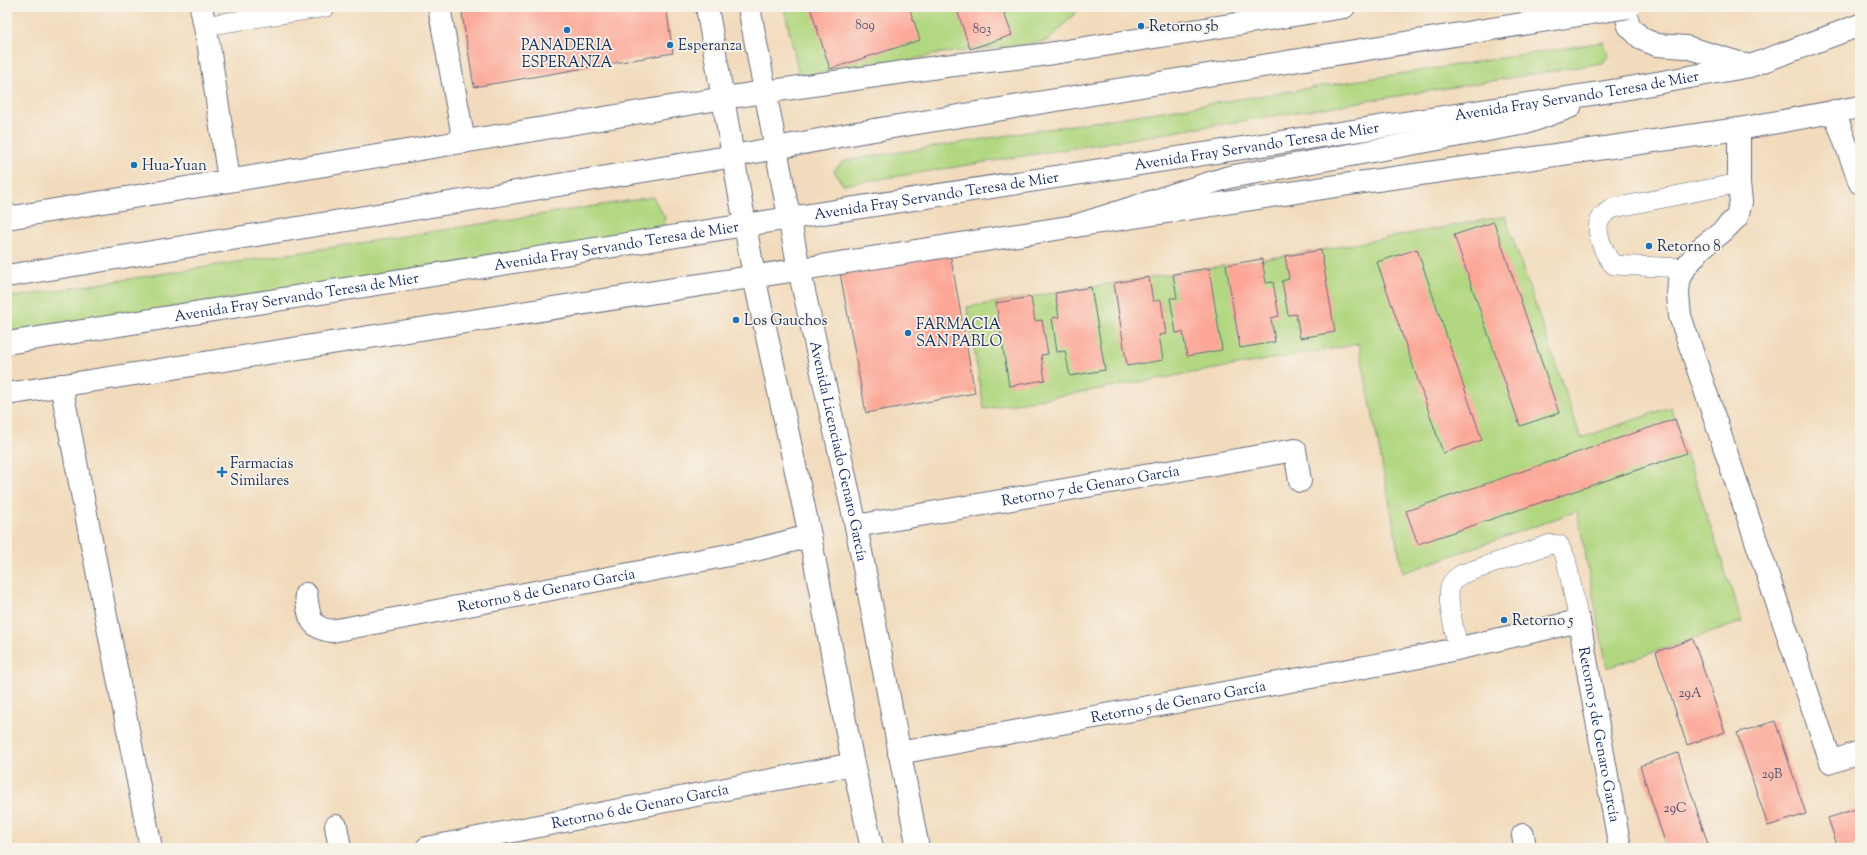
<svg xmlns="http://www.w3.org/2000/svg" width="1867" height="855" viewBox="0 0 1867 855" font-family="'Sorts Mill Goudy',serif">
  <rect width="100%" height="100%" fill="#f7f3e8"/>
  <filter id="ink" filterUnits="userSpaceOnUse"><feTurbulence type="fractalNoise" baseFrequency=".025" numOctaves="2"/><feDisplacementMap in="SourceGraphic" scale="8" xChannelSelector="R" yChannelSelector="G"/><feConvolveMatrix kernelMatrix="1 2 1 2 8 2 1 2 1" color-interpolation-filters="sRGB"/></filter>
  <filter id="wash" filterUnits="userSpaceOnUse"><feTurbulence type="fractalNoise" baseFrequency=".012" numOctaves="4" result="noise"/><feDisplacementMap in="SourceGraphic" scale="16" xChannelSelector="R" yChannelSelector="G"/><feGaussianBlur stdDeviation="0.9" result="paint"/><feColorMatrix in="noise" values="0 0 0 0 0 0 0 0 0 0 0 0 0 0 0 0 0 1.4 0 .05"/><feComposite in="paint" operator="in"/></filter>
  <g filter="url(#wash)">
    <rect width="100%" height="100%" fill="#f2dbbc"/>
    <path fill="#b1d780" stroke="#66836f" d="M 784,7 L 1081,7 L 1049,40 L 1033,44 L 942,53 L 801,84 Z
      M 1603,42 L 1609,55 L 1603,63 L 843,185 L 834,171 L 843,161 Z
      M 653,197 L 665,218 L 662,233 L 7,332 L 7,298 Z
      M 1505,216 L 1581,438 L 1671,407 L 1742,622 L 1607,668 L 1577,511 L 1403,573 L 1359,344 L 984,409 L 967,307 L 1321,250 Z"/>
    <g id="blocks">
      <path fill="#fca695" d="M 461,7 L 666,7 L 673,53 L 474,87 Z
        M 810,7 L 909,7 L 920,40 L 830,69 Z
        M 956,7 L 1002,7 L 1012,35 L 970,49 Z
        M 1494,222 L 1559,413 L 1520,426 L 1454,235 Z
        M 1417,249 L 1482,440 L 1443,453 L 1377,262 Z
        M 1321,250 L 1335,332 L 1300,338 L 1296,314 L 1288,315 L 1282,281 L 1289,279 L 1285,256 Z
        M 950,253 L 975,393 L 866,413 L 840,273 Z
        M 1262,259 L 1266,283 L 1273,282 L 1279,316 L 1271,318 L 1275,342 L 1240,348 L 1226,265 Z
        M 1209,268 L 1222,350 L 1187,356 L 1183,332 L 1176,333 L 1170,298 L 1177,298 L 1173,274 Z
        M 1149,277 L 1153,301 L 1161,300 L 1166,334 L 1159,335 L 1163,360 L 1127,366 L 1114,283 Z
        M 1091,287 L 1105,370 L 1070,376 L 1065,351 L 1057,352 L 1052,318 L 1059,317 L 1055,293 Z
        M 1031,297 L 1035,321 L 1042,320 L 1048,354 L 1041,355 L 1045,380 L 1009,386 L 996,303 Z
        M 1675,419 L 1687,453 L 1418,544 L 1406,511 Z
        M 1693,639 L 1725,732 L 1687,745 L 1656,652 Z
        M 1775,721 L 1806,814 L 1768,826 L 1737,733 Z
        M 1678,753 L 1709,847 L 1706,848 L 1667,848 L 1640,766 Z
        M 1859,808 L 1860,843 L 1846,848 L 1838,848 L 1828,818 Z"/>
    </g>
  </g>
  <g filter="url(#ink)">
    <use href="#blocks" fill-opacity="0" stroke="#666b7f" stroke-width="1"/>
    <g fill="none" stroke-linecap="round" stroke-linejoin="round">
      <defs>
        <path id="service" d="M 204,26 L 326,7
          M 1685,268 L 1614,265 C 1605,257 1594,231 1600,220 C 1604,213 1608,211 1614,208 L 1739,183
          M 1458,649 C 1456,635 1446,600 1450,587 C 1451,581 1457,577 1462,574 L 1551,544 L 1559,545 L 1566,559 L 1579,621"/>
        <g id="minor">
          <path d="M 201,7 L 209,47 L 229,180"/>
          <path d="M 439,7 L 464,142"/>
          <path d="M 1834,111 L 1860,183"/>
          <path d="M 1739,129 L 1739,183 L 1741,202 L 1737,217 L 1722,232 L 1701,248 L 1685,268 L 1679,281 L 1678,295 L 1680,316 L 1831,762 L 1860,752"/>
          <path d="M 61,385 L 151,848"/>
          <path id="s1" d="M 856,526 L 1295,450 L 1300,481"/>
          <path id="s2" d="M 306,594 C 309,614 308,628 332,631 L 755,550 L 810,536"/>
          <path id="s3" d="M 899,753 L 1425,656 L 1579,621 L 1620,848"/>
          <path d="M 336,826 L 340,848"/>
          <path d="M 1523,835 L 1525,848"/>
          <path id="s4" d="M 427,848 L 853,764"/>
        </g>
        <g id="tertiary">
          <path d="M 707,7 L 754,276 L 810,536 L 853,764 L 872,848"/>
          <path id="s5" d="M 749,7 L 799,269 L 856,526 L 918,848"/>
          <path d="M 7,218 L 724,98 L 945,66 L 1041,55 L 1344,7"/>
          <path d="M 7,394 L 1075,226 L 1343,185 L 1739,129 L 1860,107"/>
        </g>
        <g id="primary">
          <path d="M 1624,7 L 1629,26 L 1642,39 L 1657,45 L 1686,47 L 1746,65"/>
          <path d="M 1075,226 L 1229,177 L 1526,123 L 1570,107"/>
          <path d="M 7,276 L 734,156 L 856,133 L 1305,59"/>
          <path id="s6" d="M 7,343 L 745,225 L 1618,90 L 1750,66 L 1860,25"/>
        </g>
      </defs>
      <use href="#service" stroke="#666b7f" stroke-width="20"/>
      <use href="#minor" stroke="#666b7f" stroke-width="24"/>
      <use href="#tertiary" stroke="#666b7f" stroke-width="24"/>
      <use href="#primary" stroke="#666b7f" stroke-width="24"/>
      <use href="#service" stroke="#fff" stroke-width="19"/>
      <use href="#minor" stroke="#fff" stroke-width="22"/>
      <use href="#tertiary" stroke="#fff" stroke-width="22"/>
      <use href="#primary" stroke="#fff" stroke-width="22"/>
      <defs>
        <path id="primary-bridge" d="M 1305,59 L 1629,7"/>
      </defs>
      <use href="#primary-bridge" stroke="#666b7f" stroke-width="24" stroke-linecap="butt"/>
      <use href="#primary-bridge" stroke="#fff" stroke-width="22"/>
    </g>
  </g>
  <g fill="#1f6fb2" stroke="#f7f3e8" stroke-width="1.5">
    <circle cx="1141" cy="26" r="4"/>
    <circle cx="567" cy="30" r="4"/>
    <circle cx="670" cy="45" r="4"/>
    <circle cx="134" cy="165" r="4"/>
    <circle cx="1649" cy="246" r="4"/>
    <circle cx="736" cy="320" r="4"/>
    <circle cx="908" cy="333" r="4"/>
    <path d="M220 466h4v4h4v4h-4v4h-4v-4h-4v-4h4z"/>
    <circle cx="1504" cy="620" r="4"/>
  </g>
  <g text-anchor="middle" stroke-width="3.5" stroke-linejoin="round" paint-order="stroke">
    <g font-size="13" fill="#534d6c">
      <text x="865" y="29">809</text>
      <text x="982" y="33">803</text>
      <text x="1690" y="697">29A</text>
      <text x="1772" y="778">29B</text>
      <text x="1675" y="812">29C</text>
    </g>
    <g font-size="15" fill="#1b2f5e" stroke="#f7f3e8" text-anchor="start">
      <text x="1149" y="31">Retorno 5b</text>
      <text x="567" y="50" text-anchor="middle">PANADERIA<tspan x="567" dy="17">ESPERANZA</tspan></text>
      <text x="678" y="50">Esperanza</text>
      <text x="142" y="170">Hua-Yuan</text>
      <text x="1657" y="251">Retorno 8</text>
      <text x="744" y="325">Los Gauchos</text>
      <text x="916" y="329">FARMACIA<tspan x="916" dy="17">SAN PABLO</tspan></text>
      <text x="230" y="468">Farmacias<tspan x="230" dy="17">Similares</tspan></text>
      <text x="1512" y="625">Retorno 5</text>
    </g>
    <g font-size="15" fill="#1b2f5e" stroke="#f7f3e8">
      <text dy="5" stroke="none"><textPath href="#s6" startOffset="1589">Avenida Fray Servando Teresa de Mier</textPath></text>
      <text dy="5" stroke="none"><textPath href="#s6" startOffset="1265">Avenida Fray Servando Teresa de Mier</textPath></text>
      <text dy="5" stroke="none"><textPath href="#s6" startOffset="941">Avenida Fray Servando Teresa de Mier</textPath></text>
      <text dy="5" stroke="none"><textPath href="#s6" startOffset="617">Avenida Fray Servando Teresa de Mier</textPath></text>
      <text dy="5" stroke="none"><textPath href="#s6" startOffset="293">Avenida Fray Servando Teresa de Mier</textPath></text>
      <text dy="5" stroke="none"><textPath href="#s5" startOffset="453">Avenida Licenciado Genaro García</textPath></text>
      <text dy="5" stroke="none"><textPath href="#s1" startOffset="238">Retorno 7 de Genaro García</textPath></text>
      <text dy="5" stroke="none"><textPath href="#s2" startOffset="269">Retorno 8 de Genaro García</textPath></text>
      <text dy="5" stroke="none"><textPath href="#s3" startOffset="284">Retorno 5 de Genaro García</textPath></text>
      <text dy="5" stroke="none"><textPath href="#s3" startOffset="808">Retorno 5 de Genaro García</textPath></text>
      <text dy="5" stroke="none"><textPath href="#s4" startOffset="217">Retorno 6 de Genaro García</textPath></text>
    </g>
  </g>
  <rect width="1867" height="855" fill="none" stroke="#f7f3e8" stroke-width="24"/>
</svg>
